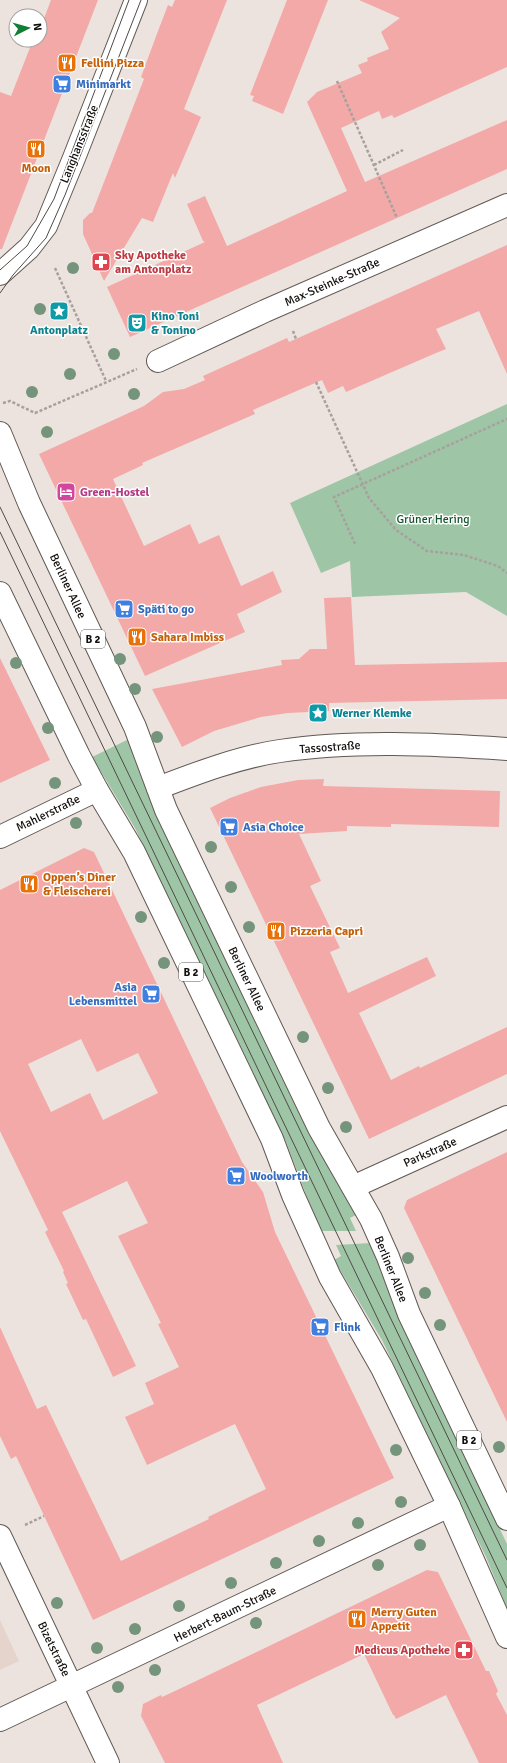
<svg xmlns="http://www.w3.org/2000/svg" width="507" height="1763" viewBox="0 0 507 1763" font-family="Signika,sans-serif">
  <rect width="100%" height="100%" fill="#ece3de"/>
  <path fill="#e5d4cb" d="M 0,1620 L 19,1661 L 0,1670 Z"/>
  <path fill="#9ec6a6" d="M 507,404 L 507,616 L 466,592 L 352,597 L 350,561 L 321,573 L 290,503 Z
    M 129,739 L 356,1215 L 350,1218 L 356,1231 L 320,1231 L 286,1142 L 135,828 L 92,757 Z
    M 371,1243 L 401,1323 L 507,1544 L 507,1608 L 486,1557 L 382,1340 L 334,1260 L 341,1256 L 336,1245 Z"/>
  <path fill="#f3a9a7" fill-rule="evenodd" d="M 51,0 L 98,0 L 2,249 L 0,249 L 0,92 L 11,96 L 33,40 L 40,40 L 40,29 Z
    M 175,0 L 227,0 L 184,109 L 201,117 L 175,178 L 173,173 L 153,222 L 142,218 L 104,281 L 83,234 L 83,220 L 90,213 L 92,213 L 144,79 L 141,77 L 158,31 L 168,5 L 172,7 Z
    M 287,0 L 328,0 L 283,114 L 252,101 L 254,96 L 250,95 Z
    M 359,0 L 507,0 L 507,67 L 394,118 L 392,115 L 382,119 L 379,111 L 341,128 L 365,182 L 507,120 L 507,169 L 130,337 L 107,287 L 205,242 L 203,241 L 187,204 L 205,196 L 227,246 L 347,191 L 307,102 L 317,92 L 362,73 L 358,65 L 368,61 L 367,58 L 389,49 L 381,32 L 400,18 Z
    M 507,245 L 507,374 L 479,311 L 436,329 L 446,349 L 436,353 L 346,392 L 343,386 L 328,393 L 322,380 L 253,410 L 255,414 L 142,463 L 143,465 L 113,479 L 144,546 L 190,524 L 199,544 L 219,535 L 241,586 L 273,571 L 282,592 L 237,614 L 245,632 L 145,676 L 39,454 L 144,406 L 163,392 L 184,389 L 205,380 L 203,376 L 287,338 L 289,342 Z
    M 351,597 L 355,665 L 507,662 L 507,699 L 329,703 L 329,711 L 288,713 L 261,717 L 214,731 L 182,747 L 152,689 L 282,665 L 281,660 L 299,659 L 310,649 L 327,649 L 324,598 Z
    M 0,658 L 50,760 L 0,783 Z
    M 324,779 L 323,786 L 500,791 L 499,827 L 391,824 L 391,827 L 347,826 L 347,831 L 299,834 L 321,881 L 310,886 L 340,948 L 330,952 L 348,993 L 427,957 L 436,976 L 359,1013 L 391,1080 L 419,1066 L 420,1068 L 507,1027 L 507,1074 L 369,1139 L 210,808 L 230,798 L 261,787 L 298,780 Z
    M 84,848 L 94,852 L 228,1133 L 242,1162 L 263,1192 L 275,1232 L 394,1478 L 93,1620 L 16,1456 L 11,1459 L 0,1436 L 0,1327 L 37,1409 L 46,1405 L 121,1561 L 209,1519 L 208,1517 L 266,1489 L 235,1424 L 147,1465 L 125,1417 L 154,1404 L 145,1383 L 179,1367 L 158,1324 L 161,1323 L 118,1236 L 148,1223 L 127,1181 L 62,1212 L 136,1366 L 113,1377 L 86,1319 L 83,1320 L 66,1284 L 68,1283 L 63,1272 L 64,1271 L 45,1232 L 48,1230 L 0,1131 L 0,890 ZM 81,1039 L 97,1072 L 138,1053 L 158,1093 L 103,1120 L 90,1093 L 51,1112 L 28,1064 Z
    M 507,1152 L 507,1422 L 404,1208 L 407,1200 Z
    M 427,1570 L 438,1572 L 486,1671 L 489,1671 L 498,1691 L 496,1694 L 507,1715 L 507,1763 L 479,1763 L 446,1695 L 396,1719 L 394,1715 L 393,1715 L 364,1654 L 257,1705 L 283,1763 L 165,1763 L 141,1716 L 143,1704 L 161,1695 L 162,1697 L 192,1683 Z"/>
  <g fill="none" stroke-linecap="round" stroke-linejoin="round">
    <defs>
      <path id="minor" d="M 158,361 L 265,311 L 507,205
        M 158,788 C 197,773 239,757 280,751 C 352,740 434,744 507,749
        M 0,837 L 97,790
        M 353,1187 L 507,1117
        M 0,1536 L 108,1763
        M 0,1720 L 449,1506"/>
      <path id="tertiary" d="M 0,274 L 29,248 L 46,226 L 74,158 L 136,0"/>
      <path id="primary" d="M 0,433 L 29,503 L 135,727 L 166,810 L 319,1128 L 371,1219 L 388,1257 L 409,1314 L 507,1519
        M 0,593 L 79,756 L 97,790 L 134,852 L 272,1139 L 293,1195 L 330,1277 L 382,1368 L 449,1506 L 507,1637"/>
    </defs>
    <use href="#minor" stroke="#615955" stroke-width="24"/>
    <use href="#tertiary" stroke="#615955" stroke-width="24"/>
    <use href="#primary" stroke="#615955" stroke-width="24"/>
    <path stroke="#a7a09c" stroke-width="2.5" stroke-dasharray="3 2" stroke-linecap="butt" d="M 337,81 L 397,218
      M 374,165 L 403,150
      M 55,268 L 106,381
      M 293,331 L 296,339
      M 316,382 L 369,498 L 396,530 L 427,551 L 464,555 L 498,566 L 507,573
      M 3,403 L 10,401 L 35,413 L 137,369
      M 355,544 L 334,497 L 507,419
      M 25,1525 L 44,1516"/>
    <use href="#minor" stroke="#fff" stroke-width="22"/>
    <use href="#tertiary" stroke="#fff" stroke-width="22"/>
    <use href="#primary" stroke="#fff" stroke-width="22"/>
    <path stroke="#4f4a47" stroke-width="1" d="M 0,270 L 27,246 L 54,199 L 129,0
      M 0,293 L 13,275 L 46,238 L 65,195 L 141,0
      M 0,507 L 507,1560
      M 0,532 L 507,1588"/>
  </g>
  <g fill="#75947c">
    <circle cx="73" cy="268" r="6"/>
    <circle cx="40" cy="309" r="6"/>
    <circle cx="114" cy="354" r="6"/>
    <circle cx="70" cy="374" r="6"/>
    <circle cx="32" cy="392" r="6"/>
    <circle cx="134" cy="394" r="6"/>
    <circle cx="47" cy="432" r="6"/>
    <circle cx="120" cy="659" r="6"/>
    <circle cx="16" cy="663" r="6"/>
    <circle cx="135" cy="689" r="6"/>
    <circle cx="48" cy="728" r="6"/>
    <circle cx="157" cy="737" r="6"/>
    <circle cx="55" cy="783" r="6"/>
    <circle cx="76" cy="823" r="6"/>
    <circle cx="211" cy="847" r="6"/>
    <circle cx="231" cy="887" r="6"/>
    <circle cx="141" cy="917" r="6"/>
    <circle cx="249" cy="927" r="6"/>
    <circle cx="164" cy="963" r="6"/>
    <circle cx="303" cy="1037" r="6"/>
    <circle cx="328" cy="1088" r="6"/>
    <circle cx="346" cy="1127" r="6"/>
    <circle cx="408" cy="1258" r="6"/>
    <circle cx="425" cy="1293" r="6"/>
    <circle cx="440" cy="1325" r="6"/>
    <circle cx="499" cy="1447" r="6"/>
    <circle cx="396" cy="1450" r="6"/>
    <circle cx="401" cy="1502" r="6"/>
    <circle cx="358" cy="1523" r="6"/>
    <circle cx="319" cy="1541" r="6"/>
    <circle cx="420" cy="1545" r="6"/>
    <circle cx="276" cy="1563" r="6"/>
    <circle cx="378" cy="1565" r="6"/>
    <circle cx="231" cy="1583" r="6"/>
    <circle cx="57" cy="1603" r="6"/>
    <circle cx="179" cy="1606" r="6"/>
    <circle cx="256" cy="1623" r="6"/>
    <circle cx="135" cy="1629" r="6"/>
    <circle cx="97" cy="1648" r="6"/>
    <circle cx="155" cy="1670" r="6"/>
    <circle cx="118" cy="1687" r="6"/>
  </g>
  <defs>
    <symbol id="restaurant-square" viewBox="-11 -11 22 22"><rect x="-9" y="-9" width="18" height="18" rx="4" fill="#e8710a" stroke="#fff"/><path d="M-5-6h1v4h1v-4h1v4h1v-4h1v5L-1.5 .5V6h-2V.5L-5-1ZM5-6V6H3V1.5H1.5Q1.5-4 5-6Z" fill="#fff"/></symbol>
    <symbol id="supermarket-square" viewBox="-11 -11 22 22"><rect x="-9" y="-9" width="18" height="18" rx="4" fill="#3f7fe0" stroke="#fff"/><path d="M-6-5.5h2.5l.6 2H6L4.5 2H-2.5L-4.4-4H-6ZM-1.5 3.2a1.3 1.3 0 1 0 .1 0ZM3 3.2a1.3 1.3 0 1 0 .1 0Z" fill="#fff"/></symbol>
    <symbol id="pharmacy-square" viewBox="-11 -11 22 22"><rect x="-9" y="-9" width="18" height="18" rx="4" fill="#e0444e" stroke="#fff"/><path d="M-2-6h4v4h4v4h-4v4h-4v-4h-4v-4h4Z" fill="#fff"/></symbol>
    <symbol id="sight-square" viewBox="-11 -11 22 22"><rect x="-9" y="-9" width="18" height="18" rx="4" fill="#0f9aa8" stroke="#fff"/><path d="M0-6L1.8-2.2L6-1.7L2.9 1.2L3.7 5.4L0 3.3L-3.7 5.4L-2.9 1.2L-6-1.7L-1.8-2.2Z" fill="#fff"/></symbol>
    <symbol id="theatre-square" viewBox="-11 -11 22 22"><rect x="-9" y="-9" width="18" height="18" rx="4" fill="#0f9aa8" stroke="#fff"/><path d="M-5-5.5Q0-4 5-5.5V0Q5 5 0 6Q-5 5-5 0ZM-3.3-2.5H-1v1.5H-3.3ZM1-2.5H3.3v1.5H1ZM-2.8 1Q0 5.5 2.8 1Z" fill="#fff"/></symbol>
    <symbol id="hotel-square" viewBox="-11 -11 22 22"><rect x="-9" y="-9" width="18" height="18" rx="4" fill="#d1479c" stroke="#fff"/><path d="M-6-4.5h1.5V1H6V5H4.5V3h-9V5H-6ZM-4 0a1.8 1.8 0 1 1 3.6 0ZM.5 0V-2.5h3Q6-2.5 6 0Z" fill="#fff"/></symbol>
  </defs>
  <g fill-rule="evenodd">
    <use href="#restaurant-square" x="56" y="52" width="22" height="22"/>
    <use href="#supermarket-square" x="51" y="73" width="22" height="22"/>
    <use href="#restaurant-square" x="25" y="138" width="22" height="22"/>
    <use href="#pharmacy-square" x="90" y="251" width="22" height="22"/>
    <use href="#sight-square" x="48" y="300" width="22" height="22"/>
    <use href="#theatre-square" x="126" y="312" width="22" height="22"/>
    <use href="#hotel-square" x="55" y="481" width="22" height="22"/>
    <use href="#supermarket-square" x="113" y="598" width="22" height="22"/>
    <use href="#restaurant-square" x="126" y="626" width="22" height="22"/>
    <use href="#sight-square" x="307" y="702" width="22" height="22"/>
    <use href="#supermarket-square" x="218" y="816" width="22" height="22"/>
    <use href="#restaurant-square" x="18" y="873" width="22" height="22"/>
    <use href="#restaurant-square" x="265" y="920" width="22" height="22"/>
    <use href="#supermarket-square" x="140" y="983" width="22" height="22"/>
    <use href="#supermarket-square" x="225" y="1165" width="22" height="22"/>
    <use href="#supermarket-square" x="309" y="1316" width="22" height="22"/>
    <use href="#restaurant-square" x="346" y="1608" width="22" height="22"/>
    <use href="#pharmacy-square" x="453" y="1639" width="22" height="22"/>
  </g>
  <g text-anchor="middle" stroke-width="3" stroke-linejoin="round" paint-order="stroke">
    <g fill="#fff" stroke="#595756" stroke-width="1">
      <rect x="81" y="630" width="24" height="18" rx="3"/>
      <rect x="179" y="963" width="24" height="18" rx="3"/>
      <rect x="457" y="1431" width="24" height="18" rx="3"/>
    </g>
    <g font-size="11" font-weight="bold" fill="#120f0d">
      <text x="93" y="643">B 2</text>
      <text x="191" y="976">B 2</text>
      <text x="469" y="1444">B 2</text>
    </g>
    <g font-size="12" font-weight="bold" fill="#c56008" stroke="#fff" text-anchor="start">
      <text x="81" y="67">Fellini Pizza</text>
      <text x="36" y="172" text-anchor="middle">Moon</text>
      <text x="151" y="641">Sahara Imbiss</text>
      <text x="43" y="881">Oppen’s Diner<tspan x="43" dy="14">&amp; Fleischerei</tspan></text>
      <text x="290" y="935">Pizzeria Capri</text>
      <text x="371" y="1616">Merry Guten<tspan x="371" dy="14">Appetit</tspan></text>
    </g>
    <g font-size="12" font-weight="bold" fill="#366cbe" stroke="#fff" text-anchor="start">
      <text x="76" y="88">Minimarkt</text>
      <text x="138" y="613">Späti to go</text>
      <text x="243" y="831">Asia Choice</text>
      <text x="137" y="991" text-anchor="end">Asia<tspan x="137" dy="14">Lebensmittel</tspan></text>
      <text x="250" y="1180">Woolworth</text>
      <text x="334" y="1331">Flink</text>
    </g>
    <g font-size="12" fill="#120f0d" stroke="#fff">
      <text transform="translate(79 144) rotate(-68)" y="4">Langhansstraße</text>
      <text transform="translate(332 282) rotate(-24)" y="4">Max-Steinke-Straße</text>
      <text transform="translate(68 586) rotate(65)" y="4">Berliner Allee</text>
      <text transform="translate(330 747) rotate(-4)" y="4">Tassostraße</text>
      <text transform="translate(48 813) rotate(-26)" y="4">Mahlerstraße</text>
      <text transform="translate(247 979) rotate(64)" y="4">Berliner Allee</text>
      <text transform="translate(430 1152) rotate(-24)" y="4">Parkstraße</text>
      <text transform="translate(391 1269) rotate(68)" y="4">Berliner Allee</text>
      <text transform="translate(225 1614) rotate(-26)" y="4">Herbert-Baum-Straße</text>
      <text transform="translate(54 1649) rotate(64)" y="4">Bizetstraße</text>
    </g>
    <g font-size="12" font-weight="bold" fill="#be3a42" stroke="#fff" text-anchor="start">
      <text x="115" y="259">Sky Apotheke<tspan x="115" dy="14">am Antonplatz</tspan></text>
      <text x="450" y="1654" text-anchor="end">Medicus Apotheke</text>
    </g>
    <g font-size="12" font-weight="bold" fill="#0d838f" stroke="#fff" text-anchor="start">
      <text x="151" y="320">Kino Toni<tspan x="151" dy="14">&amp; Tonino</tspan></text>
      <text x="59" y="334" text-anchor="middle">Antonplatz</text>
      <text x="332" y="717">Werner Klemke</text>
    </g>
    <g font-size="12" font-weight="bold" fill="#b23c85" stroke="#fff" text-anchor="start">
      <text x="80" y="496">Green-Hostel</text>
    </g>
    <g font-size="12" fill="#14542b" stroke="#fff">
      <text x="433" y="523">Grüner Hering</text>
    </g>
  </g>
  <g transform="translate(28 28) rotate(84)"><circle r="19" fill="#ffffff" stroke="#a09f9e"/>
  <path d="M0-3L7 15L0 10L-7 15Z" fill="#127e33"/>
  <text y="-6" font-size="11" font-weight="bold" text-anchor="middle" fill="#120f0d">N</text>
  </g>
</svg>
